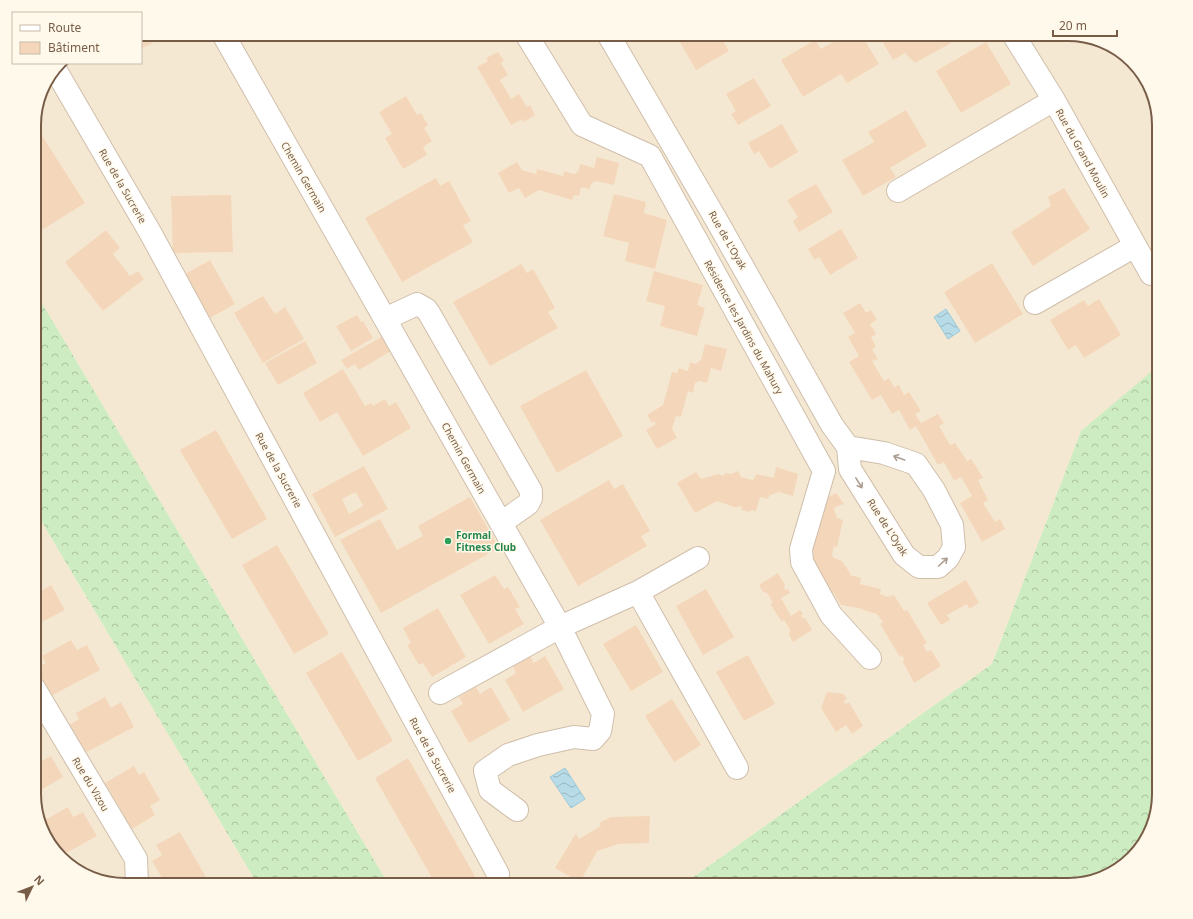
<svg xmlns="http://www.w3.org/2000/svg" width="1193" height="919" viewBox="0 0 1193 919" font-family="'Noto Sans',sans-serif">
  <defs>
    <pattern id="forest-crowns" width="20" height="18" patternUnits="userSpaceOnUse"><rect width="20" height="18" fill="#ceecc1"/><path d="M2 6a3 3 0 1 1 6 0M12 15a3 3 0 1 1 6 0" fill="none" stroke="#acc29f"/></pattern>
    <pattern id="water-waves" width="16" height="10" patternUnits="userSpaceOnUse"><rect width="16" height="10" fill="#b7dce8"/><path d="M0 5q4-4 8 0t8 0" fill="none" stroke="#9ab6be"/></pattern>
  </defs>
  <rect width="100%" height="100%" fill="#fdf6e4"/>
  <path fill="#f5e8d2" d="M 141,34 L 1069,34 L 1124,53 L 1150,85 L 1159,124 L 1159,367 L 1158,367 L 1081,431 L 992,664 L 682,885 L 389,885 L 34,290 L 34,119 L 43,84 L 60,63 L 141,63 Z
    M 34,509 L 258,885 L 124,885 L 69,866 L 43,835 L 34,800 Z"/>
  <path fill="url(#forest-crowns)" d="M 34,290 L 389,885 L 258,885 L 34,509 Z
    M 1158,366 L 1159,367 L 1159,795 L 1140,850 L 1108,876 L 1068,885 L 682,885 L 992,664 L 1081,431 Z"/>
  <path fill="url(#water-waves)" stroke="#9dcada" d="M 946,309 L 960,331 L 948,339 L 934,317 Z
    M 565,768 L 585,799 L 571,808 L 550,777 Z"/>
  <path fill="#f4d7ba" fill-rule="evenodd" d="M 141,34 L 167,34 L 152,41 L 153,43 L 142,48 Z
    M 682,34 L 719,34 L 729,51 L 696,70 L 677,37 Z
    M 847,34 L 861,34 L 879,64 L 847,83 L 841,74 L 803,97 L 781,60 L 815,40 L 821,49 Z
    M 878,34 L 946,34 L 951,43 L 915,63 L 905,53 L 893,60 Z
    M 986,42 L 1011,84 L 961,113 L 936,71 Z
    M 498,52 L 504,61 L 501,63 L 508,75 L 500,80 L 506,90 L 511,99 L 519,94 L 527,107 L 530,105 L 535,115 L 524,122 L 522,119 L 511,125 L 477,67 L 488,61 L 486,58 Z
    M 754,78 L 771,106 L 738,125 L 731,114 L 736,111 L 726,94 Z
    M 406,96 L 417,115 L 421,113 L 428,125 L 424,128 L 432,141 L 423,147 L 427,155 L 403,169 L 385,138 L 392,134 L 379,112 Z
    M 906,110 L 927,146 L 890,168 L 896,177 L 863,196 L 842,160 L 874,142 L 868,132 Z
    M 782,124 L 798,152 L 770,169 L 759,151 L 754,154 L 748,143 Z
    M 41,134 L 85,203 L 34,235 L 34,138 Z
    M 597,157 L 619,163 L 614,185 L 596,181 L 591,184 L 590,189 L 581,187 L 579,196 L 574,195 L 572,200 L 539,190 L 525,198 L 519,188 L 509,193 L 498,173 L 517,162 L 522,170 L 536,174 L 537,169 L 563,176 L 564,171 L 574,174 L 578,172 L 580,164 L 594,168 Z
    M 436,178 L 440,186 L 449,181 L 471,221 L 463,225 L 473,242 L 402,282 L 365,218 Z
    M 816,184 L 833,212 L 799,232 L 793,221 L 798,217 L 787,200 Z
    M 1064,188 L 1090,229 L 1033,266 L 1011,232 L 1051,206 L 1048,197 Z
    M 614,194 L 646,202 L 644,213 L 667,220 L 655,269 L 625,261 L 629,243 L 603,236 Z
    M 231,195 L 233,252 L 173,253 L 171,196 Z
    M 841,229 L 858,258 L 830,275 L 819,257 L 815,260 L 808,249 Z
    M 106,230 L 120,248 L 113,254 L 130,276 L 138,271 L 144,279 L 103,311 L 65,262 Z
    M 210,260 L 235,304 L 210,318 L 185,274 Z
    M 992,263 L 1023,314 L 975,343 L 944,292 Z
    M 521,264 L 527,273 L 533,269 L 555,308 L 548,312 L 558,328 L 490,366 L 453,302 Z
    M 654,271 L 703,285 L 697,305 L 705,308 L 697,336 L 660,326 L 665,306 L 646,301 Z
    M 263,296 L 275,314 L 285,307 L 304,339 L 263,363 L 234,313 Z
    M 1099,299 L 1121,335 L 1084,358 L 1076,345 L 1068,350 L 1050,320 L 1084,300 L 1088,306 Z
    M 860,303 L 866,313 L 871,310 L 877,320 L 870,324 L 876,334 L 871,337 L 876,347 L 872,349 L 878,359 L 872,361 L 884,381 L 889,378 L 894,387 L 899,385 L 904,395 L 909,392 L 921,411 L 915,414 L 921,423 L 938,414 L 944,423 L 939,426 L 950,445 L 955,443 L 967,461 L 971,459 L 977,468 L 983,478 L 978,480 L 988,500 L 983,503 L 995,522 L 1000,519 L 1005,529 L 982,542 L 960,503 L 972,496 L 961,477 L 954,481 L 944,462 L 938,465 L 916,426 L 910,430 L 899,410 L 892,414 L 881,395 L 872,400 L 849,362 L 859,356 L 848,337 L 855,333 L 843,313 Z
    M 357,315 L 361,322 L 363,321 L 373,338 L 351,351 L 336,326 Z
    M 383,336 L 391,351 L 359,370 L 355,364 L 347,369 L 341,360 Z
    M 305,341 L 317,363 L 278,385 L 265,363 Z
    M 705,344 L 727,349 L 721,371 L 711,368 L 707,383 L 700,381 L 695,383 L 693,393 L 688,391 L 681,417 L 676,416 L 672,429 L 677,438 L 657,449 L 646,430 L 656,424 L 654,421 L 652,423 L 647,415 L 663,405 L 672,372 L 677,373 L 679,368 L 688,371 L 690,362 L 695,364 L 701,360 Z
    M 343,369 L 365,406 L 371,403 L 373,406 L 385,399 L 389,406 L 396,402 L 411,428 L 363,456 L 337,412 L 320,422 L 303,393 Z
    M 586,370 L 623,436 L 557,473 L 520,406 Z
    M 216,430 L 267,519 L 232,539 L 180,450 Z
    M 364,466 L 388,509 L 335,537 L 312,494 ZM 356,492 L 363,506 L 349,514 L 342,499 Z
    M 776,467 L 798,474 L 793,496 L 779,492 L 770,495 L 768,499 L 760,497 L 756,511 L 751,510 L 750,512 L 741,510 L 742,507 L 737,506 L 737,508 L 717,501 L 695,513 L 677,483 L 696,472 L 701,479 L 718,474 L 724,476 L 725,473 L 731,474 L 738,471 L 741,477 L 752,480 L 754,479 L 756,474 L 774,478 Z
    M 609,480 L 614,489 L 623,484 L 650,531 L 641,536 L 647,546 L 578,586 L 540,520 Z
    M 836,493 L 844,504 L 835,507 L 834,510 L 837,518 L 843,520 L 837,547 L 834,546 L 832,555 L 834,558 L 842,561 L 850,573 L 850,575 L 861,578 L 860,584 L 881,589 L 880,594 L 888,597 L 894,595 L 904,611 L 907,610 L 927,643 L 923,645 L 927,652 L 931,650 L 941,666 L 914,683 L 903,662 L 904,659 L 902,655 L 900,657 L 880,624 L 883,622 L 877,614 L 863,610 L 863,609 L 841,605 L 833,592 L 831,594 L 815,569 L 818,567 L 810,554 L 822,501 Z
    M 470,497 L 499,548 L 381,613 L 340,540 L 380,519 L 397,550 L 423,536 L 418,526 Z
    M 277,545 L 329,634 L 294,654 L 242,565 Z
    M 778,573 L 785,585 L 784,588 L 786,590 L 788,589 L 790,593 L 781,598 L 791,616 L 800,610 L 803,614 L 801,615 L 802,617 L 806,619 L 812,630 L 793,642 L 789,635 L 790,630 L 784,620 L 782,622 L 770,604 L 773,603 L 767,593 L 763,592 L 759,585 Z
    M 495,575 L 504,589 L 508,587 L 520,607 L 515,609 L 524,624 L 489,644 L 460,595 Z
    M 966,580 L 979,603 L 969,609 L 967,604 L 947,615 L 950,620 L 941,625 L 927,603 Z
    M 34,581 L 35,581 L 41,591 L 51,585 L 65,610 L 34,626 Z
    M 706,589 L 734,637 L 703,655 L 676,606 Z
    M 438,608 L 466,657 L 432,677 L 423,663 L 419,665 L 407,645 L 411,643 L 403,628 Z
    M 636,625 L 663,672 L 631,691 L 603,644 Z
    M 71,640 L 77,650 L 87,645 L 100,670 L 49,697 L 34,668 L 46,663 L 42,656 Z
    M 342,652 L 393,741 L 358,761 L 306,673 Z
    M 748,655 L 775,704 L 744,721 L 716,672 Z
    M 530,656 L 534,663 L 545,656 L 564,689 L 523,712 L 505,680 L 516,673 L 513,666 Z
    M 476,687 L 480,694 L 491,687 L 510,720 L 469,743 L 451,711 L 463,704 L 459,697 Z
    M 827,692 L 844,694 L 847,699 L 844,701 L 845,704 L 849,702 L 863,726 L 852,734 L 846,725 L 836,732 L 821,708 Z
    M 105,697 L 111,708 L 121,702 L 134,727 L 83,754 L 68,726 L 79,719 L 76,713 Z
    M 672,699 L 701,745 L 674,762 L 645,716 Z
    M 36,750 L 42,761 L 51,756 L 63,777 L 34,794 L 34,751 Z
    M 408,758 L 477,880 L 469,885 L 436,885 L 375,778 Z
    M 134,766 L 139,775 L 144,772 L 160,800 L 150,806 L 155,815 L 132,829 L 105,783 Z
    M 68,807 L 73,817 L 83,812 L 97,836 L 61,856 L 43,835 L 40,823 Z
    M 650,816 L 649,843 L 618,844 L 597,851 L 580,882 L 555,868 L 576,833 L 579,839 L 601,826 L 599,823 L 611,817 Z
    M 180,832 L 207,879 L 196,885 L 166,885 L 152,861 L 162,855 L 156,845 Z"/>
  <g fill="none" stroke-linecap="round" stroke-linejoin="round">
    <defs>
      <path id="minor" d="M 223,34 L 560,627 L 603,714 L 600,731 L 593,739 L 574,737 L 538,745 L 508,755 L 485,771 L 490,790 L 517,810
        M 526,34 L 582,125 L 650,156 L 824,471 L 801,549 L 802,562 L 831,615 L 870,658
        M 608,34 L 717,221 L 832,425 L 848,447 L 850,469 L 904,555 L 919,567 L 938,567 L 948,558 L 954,547 L 952,525 L 934,490 L 916,464 L 884,453 L 848,447
        M 1013,34 L 1054,100 L 1151,274
        M 55,69 L 151,234 L 498,874
        M 898,191 L 1054,100
        M 1035,303 L 1135,246
        M 385,319 L 417,304 L 426,309 L 429,313 L 531,491 L 531,498 L 528,504 L 501,523
        M 638,592 L 737,768
        M 34,688 L 136,859 L 137,883
        M 440,693 L 560,627 L 638,592 L 698,558"/>
    </defs>
    <use href="#minor" stroke="#cfbeaa" stroke-width="24"/>
    <use href="#minor" stroke="#fff" stroke-width="22"/>
  </g>
  <defs><path id="oneway-shaft" d="M-6 0H5M1.5-3L5.5 0L1.5 3" fill="none" stroke-width="1.6" stroke-linecap="round" stroke-linejoin="round"/></defs>
  <g stroke="#ad9e91">
    <use href="#oneway-shaft" transform="translate(899 458) rotate(-160)"/>
    <use href="#oneway-shaft" transform="translate(859 483) rotate(58)"/>
    <use href="#oneway-shaft" transform="translate(943 562) rotate(-42)"/>
  </g>
  <circle fill="#2e9e5b" stroke="#fff9eb" stroke-width="1.5" cx="448" cy="541" r="4"/>
  <g text-anchor="middle" stroke-width="3" stroke-linejoin="round" paint-order="stroke">
    <g font-size="10" fill="#775d48" stroke="#fff9eb">
      <text transform="translate(1083 153) rotate(61)" y="4">Rue du Grand Moulin</text>
      <text transform="translate(304 177) rotate(60)" y="4">Chemin Germain</text>
      <text transform="translate(123 186) rotate(60)" y="4">Rue de la Sucrerie</text>
      <text transform="translate(728 240) rotate(60)" y="4">Rue de L'Oyak</text>
      <text transform="translate(744 327) rotate(61)" y="4">Résidence les Jardins du Mahury</text>
      <text transform="translate(464 458) rotate(61)" y="4">Chemin Germain</text>
      <text transform="translate(279 470) rotate(61)" y="4">Rue de la Sucrerie</text>
      <text transform="translate(888 527) rotate(57)" y="4">Rue de L'Oyak</text>
      <text transform="translate(433 755) rotate(61)" y="4">Rue de la Sucrerie</text>
      <text transform="translate(91 784) rotate(59)" y="4">Rue du Vizou</text>
    </g>
    <g font-size="10" font-weight="bold" fill="#27864d" stroke="#fff9eb" text-anchor="start">
      <text x="456" y="539">Formal<tspan x="456" dy="12">Fitness Club</tspan></text>
    </g>
  </g>
  <path d="M0 0H1193V919H0ZM125 41H1068A84 84 0 0 1 1152 125V794A84 84 0 0 1 1068 878H125A84 84 0 0 1 41 794V125A84 84 0 0 1 125 41Z" fill="#fff9eb" fill-rule="evenodd"/>
  <path fill="none" stroke="#775d48" stroke-width="2" d="M125 41H1068A84 84 0 0 1 1152 125V794A84 84 0 0 1 1068 878H125A84 84 0 0 1 41 794V125A84 84 0 0 1 125 41Z"/>
  <rect x="12" y="12" width="130" height="52" fill="#fff9eb" stroke="#c9bbaa"/>
  <rect x="20" y="25" width="20" height="6" fill="#ffffff" stroke="#c9bbaa"/>
  <text x="48" y="32" font-size="12" fill="#775d48">Route</text>
  <rect x="20" y="42" width="20" height="12" fill="#f4d7ba" stroke="#c9bbaa"/>
  <text x="48" y="52" font-size="12" fill="#775d48">Bâtiment</text>
  <g transform="translate(32 887) rotate(47)" stroke="#fff9eb" stroke-width="3" paint-order="stroke">
  <path d="M0-3L7 15L0 10L-7 15Z" fill="#775d48"/>
  <text y="-6" font-size="11" font-weight="bold" text-anchor="middle" fill="#775d48">N</text>
  </g>
  <path d="M1053 30v6h64v-6" fill="none" stroke="#775d48" stroke-width="2"/>
  <text x="1059" y="30" font-size="12" fill="#775d48" stroke="#fff9eb" stroke-width="3" paint-order="stroke">20 m</text>
</svg>
